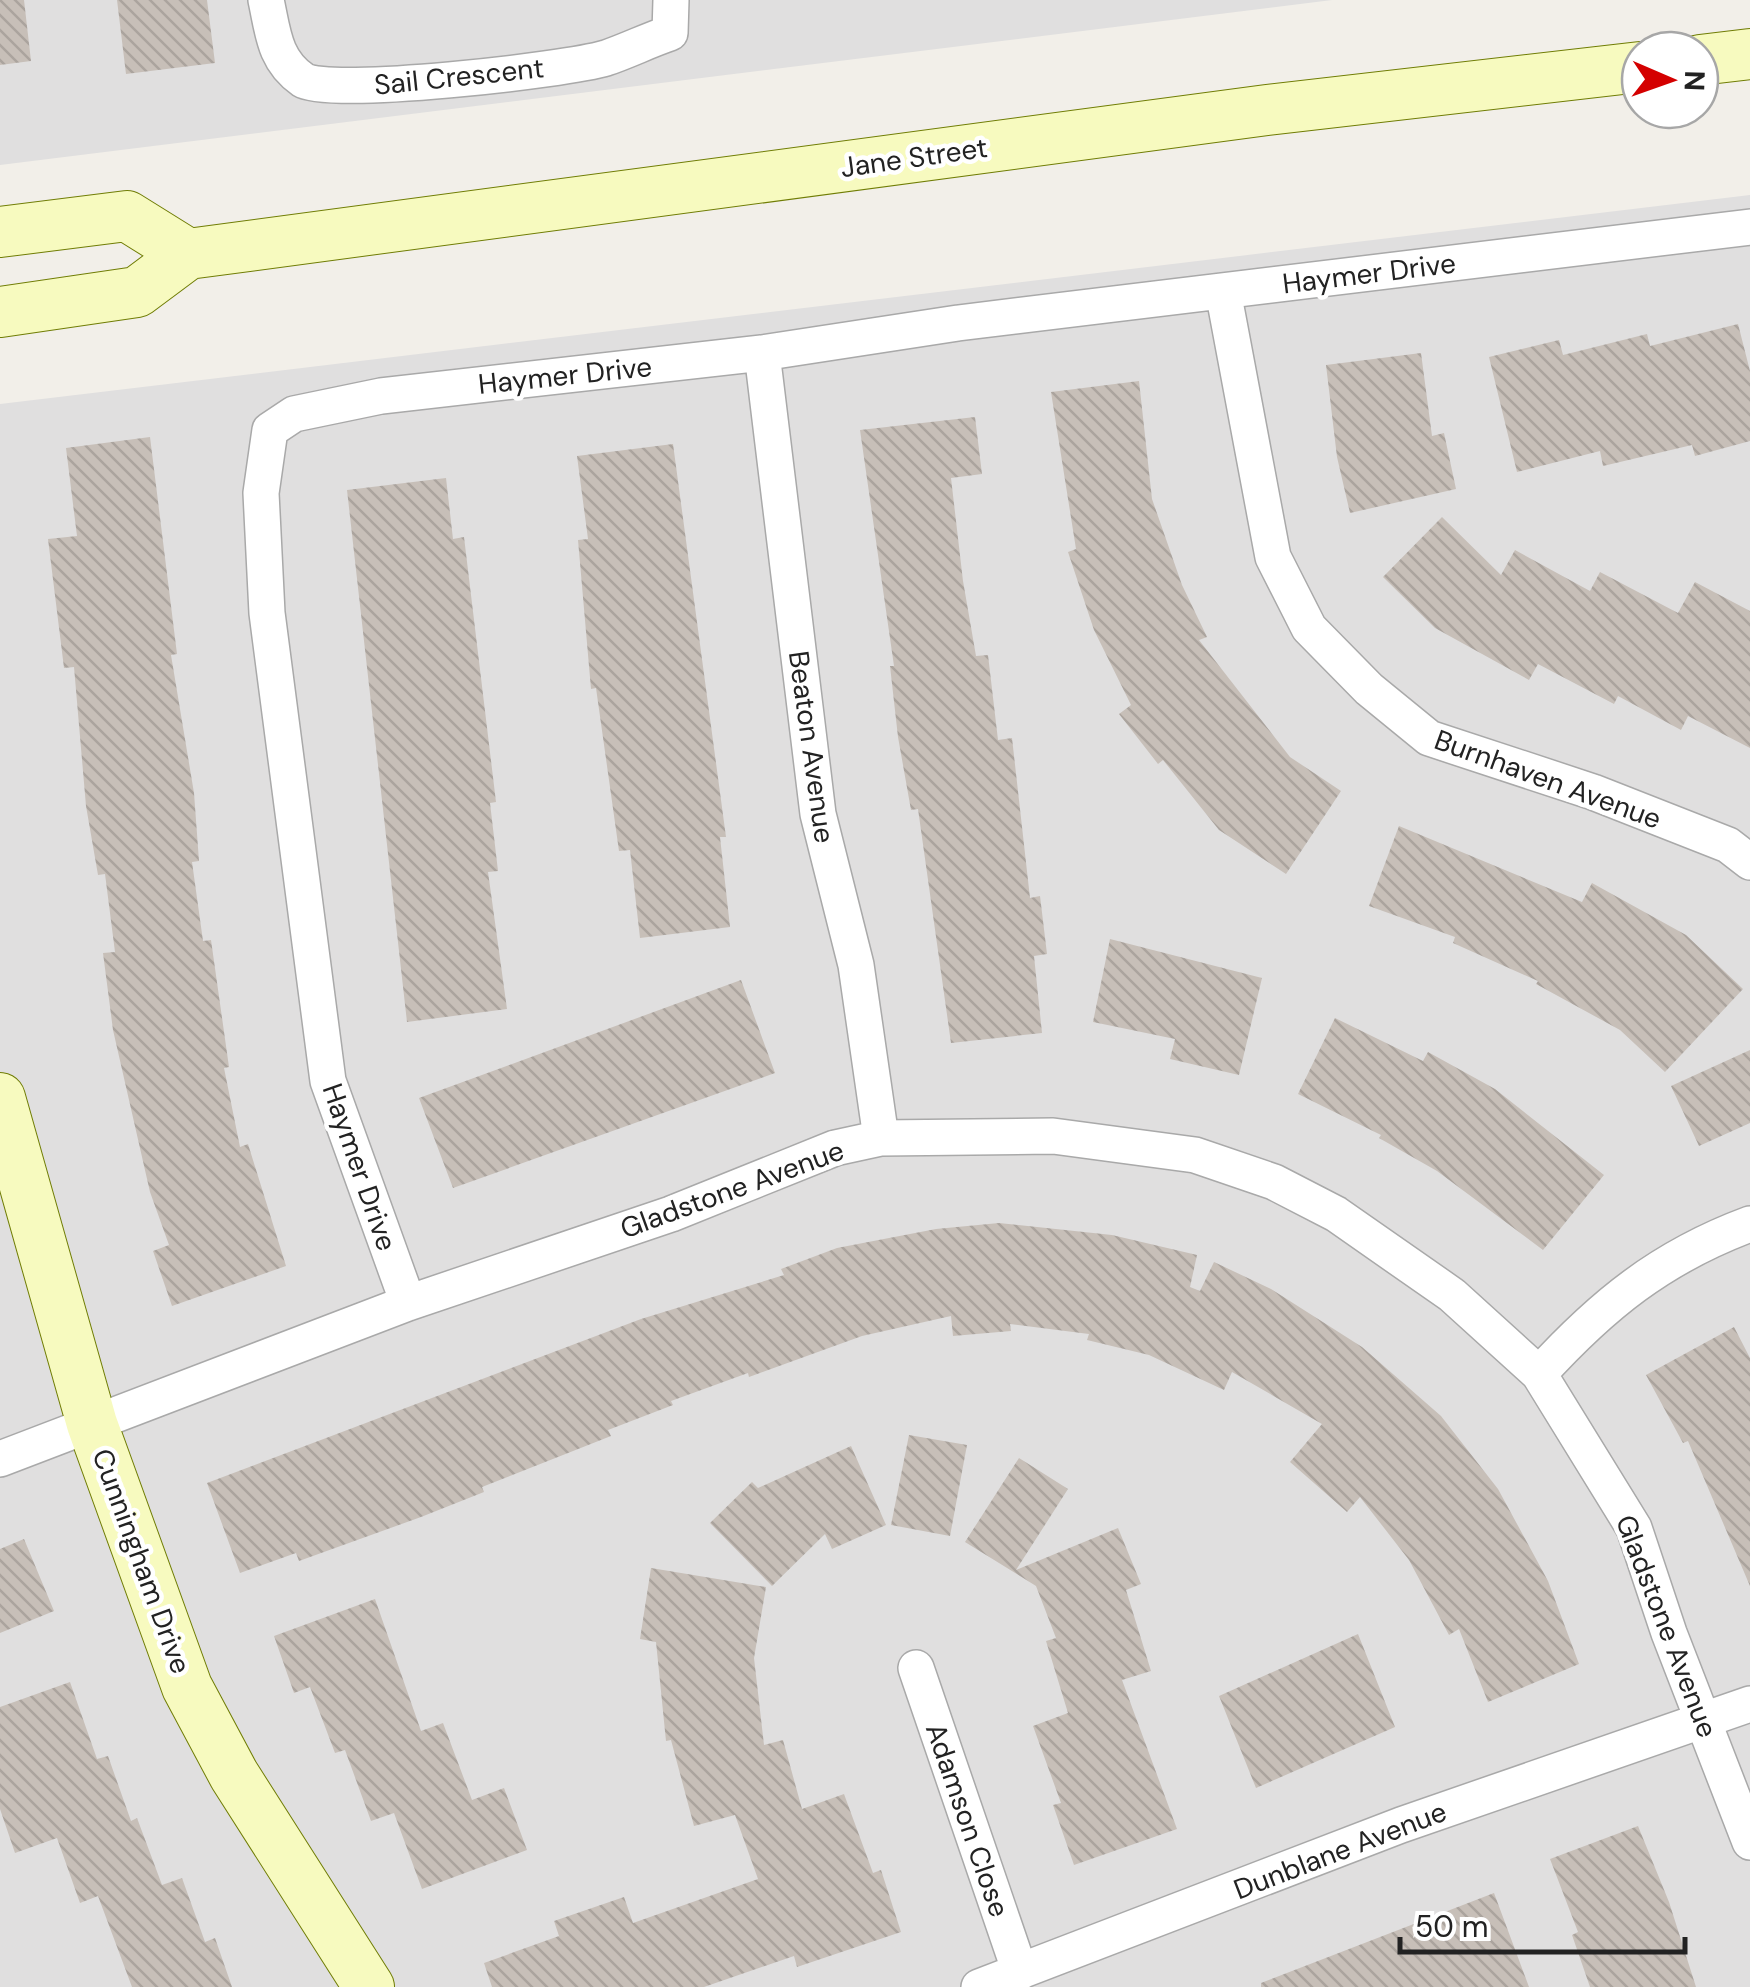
<svg xmlns="http://www.w3.org/2000/svg" width="1750" height="1987" viewBox="0 0 1750 1987" font-family="'DM Sans',sans-serif">
  <defs>
    <pattern id="building-back-hatch" width="6" height="6" patternUnits="userSpaceOnUse" patternTransform="scale(2.5)"><rect width="6" height="6" fill="#c7bfb8"/><path d="M-1 5l2 2M0 0l6 6M5-1l2 2" fill="none" stroke="#aba49e"/></pattern>
  </defs>
  <rect width="100%" height="100%" fill="#f2efe9"/>
  <path fill="#e0dfdf" d="M 0,0 L 1332,0 L 0,165 Z
    M 1750,195 L 1750,1987 L 0,1987 L 0,404 Z"/>
  <path fill="url(#building-back-hatch)" d="M 0,0 L 24,0 L 31,61 L 0,65 Z
    M 117,0 L 207,0 L 215,63 L 126,74 Z
    M 1738,324 L 1750,371 L 1750,441 L 1695,456 L 1692,445 L 1603,466 L 1600,451 L 1517,472 L 1489,357 L 1559,340 L 1563,355 L 1647,334 L 1650,346 Z
    M 1421,353 L 1432,436 L 1444,433 L 1456,489 L 1350,513 L 1337,457 L 1326,365 Z
    M 1139,381 L 1152,499 L 1182,585 L 1207,637 L 1199,640 L 1290,757 L 1341,791 L 1286,874 L 1219,830 L 1163,760 L 1158,764 L 1119,714 L 1131,705 L 1094,630 L 1068,552 L 1076,549 L 1051,392 Z
    M 975,417 L 982,474 L 951,478 L 963,581 L 976,656 L 988,655 L 998,740 L 1012,738 L 1030,898 L 1040,896 L 1047,954 L 1034,956 L 1042,1033 L 951,1043 L 918,809 L 911,810 L 898,737 L 890,666 L 894,666 L 860,430 Z
    M 150,437 L 177,654 L 171,655 L 194,793 L 199,861 L 192,862 L 203,941 L 211,940 L 229,1067 L 224,1068 L 240,1147 L 248,1144 L 286,1266 L 172,1306 L 153,1251 L 169,1245 L 150,1192 L 113,1030 L 103,953 L 115,952 L 105,874 L 98,875 L 86,806 L 74,667 L 64,668 L 48,539 L 77,536 L 66,448 Z
    M 673,444 L 726,837 L 720,837 L 730,927 L 640,938 L 630,850 L 619,851 L 596,688 L 591,689 L 578,540 L 588,539 L 577,456 Z
    M 446,478 L 453,539 L 464,537 L 496,802 L 490,803 L 498,871 L 488,872 L 507,1009 L 407,1022 L 347,490 Z
    M 1442,517 L 1501,575 L 1515,550 L 1590,591 L 1600,572 L 1678,613 L 1695,582 L 1750,611 L 1750,748 L 1688,716 L 1681,730 L 1618,696 L 1614,704 L 1538,664 L 1529,680 L 1435,628 L 1383,577 Z
    M 1399,826 L 1582,902 L 1592,883 L 1686,935 L 1743,989 L 1665,1072 L 1620,1030 L 1536,984 L 1538,981 L 1453,943 L 1455,937 L 1369,906 Z
    M 1110,939 L 1262,978 L 1239,1075 L 1170,1059 L 1175,1039 L 1093,1022 Z
    M 741,980 L 775,1073 L 453,1188 L 419,1098 Z
    M 1335,1018 L 1423,1061 L 1428,1052 L 1495,1089 L 1604,1175 L 1543,1250 L 1437,1171 L 1379,1138 L 1381,1135 L 1298,1094 Z
    M 1750,1050 L 1750,1123 L 1699,1146 L 1671,1086 Z
    M 999,1223 L 1112,1235 L 1197,1255 L 1190,1287 L 1200,1291 L 1214,1262 L 1271,1289 L 1362,1347 L 1441,1416 L 1498,1489 L 1548,1581 L 1579,1664 L 1488,1702 L 1459,1629 L 1449,1635 L 1409,1560 L 1360,1497 L 1347,1512 L 1290,1462 L 1322,1424 L 1232,1372 L 1224,1390 L 1149,1355 L 1087,1340 L 1089,1334 L 1010,1324 L 1011,1331 L 953,1336 L 951,1316 L 862,1336 L 749,1377 L 748,1373 L 671,1401 L 673,1405 L 608,1430 L 611,1436 L 482,1487 L 484,1492 L 421,1517 L 299,1561 L 296,1553 L 240,1573 L 207,1483 L 641,1319 L 784,1275 L 781,1269 L 837,1248 L 936,1229 Z
    M 1734,1327 L 1750,1358 L 1750,1586 L 1688,1441 L 1683,1443 L 1646,1375 Z
    M 909,1435 L 967,1445 L 950,1536 L 891,1525 Z
    M 851,1446 L 886,1525 L 832,1549 L 825,1534 L 772,1586 L 710,1523 L 752,1482 L 758,1488 Z
    M 1019,1458 L 1068,1489 L 1016,1570 L 1118,1528 L 1141,1584 L 1126,1590 L 1151,1671 L 1122,1680 L 1177,1829 L 1074,1865 L 1053,1805 L 1061,1803 L 1033,1726 L 1068,1713 L 1046,1641 L 1056,1638 L 1036,1586 L 965,1542 Z
    M 24,1539 L 54,1611 L 0,1633 L 0,1549 Z
    M 651,1568 L 766,1587 L 754,1658 L 764,1745 L 783,1740 L 802,1809 L 844,1794 L 873,1873 L 881,1870 L 901,1932 L 797,1967 L 794,1956 L 704,1987 L 492,1987 L 484,1963 L 559,1936 L 554,1921 L 624,1897 L 633,1923 L 758,1879 L 735,1815 L 694,1826 L 671,1740 L 666,1741 L 656,1642 L 640,1639 Z
    M 375,1599 L 421,1731 L 443,1723 L 472,1800 L 504,1788 L 527,1850 L 422,1889 L 394,1813 L 371,1821 L 345,1750 L 335,1753 L 310,1687 L 294,1693 L 274,1636 Z
    M 1358,1634 L 1395,1727 L 1256,1788 L 1219,1696 Z
    M 70,1682 L 97,1759 L 108,1756 L 131,1821 L 137,1818 L 162,1885 L 182,1878 L 205,1942 L 215,1938 L 232,1987 L 132,1987 L 98,1896 L 80,1903 L 57,1838 L 15,1853 L 0,1809 L 0,1707 Z
    M 1638,1826 L 1669,1902 L 1696,1987 L 1590,1987 L 1572,1935 L 1578,1932 L 1550,1859 Z
    M 1494,1893 L 1529,1987 L 1261,1987 L 1261,1983 Z"/>
  <g fill="none" stroke-linecap="round" stroke-linejoin="round">
    <defs>
      <path id="street" d="M 266,0 C 273,32 274,60 303,80 C 329,97 567,70 606,58 C 627,51 649,40 670,33 L 671,0
        M 1223,291 L 1273,557 L 1309,628 L 1369,689 L 1429,738 L 1593,792 L 1728,845 L 1750,862
        M 762,353 L 818,814 L 856,965 L 881,1138
        M 408,1303 L 328,1081 L 267,613 L 261,493 L 270,430 L 294,414 L 381,396 L 762,353 L 958,323 L 1750,227
        M 1539,1374 C 1602,1305 1661,1257 1750,1224
        M 0,1459 L 408,1303 L 671,1214 L 835,1148 L 881,1138 L 1053,1136 L 1195,1155 L 1274,1182 L 1336,1214 L 1452,1295 L 1539,1374 L 1634,1528 L 1669,1633 L 1750,1842
        M 916,1668 L 1020,1972
        M 979,1987 L 1401,1825 L 1750,1704"/>
      <path id="secondary" d="M 1700,60 L 1750,54
        M 0,232 L 127,216 L 188,254
        M 0,312 L 137,292 L 188,254 L 1267,110 L 1640,67
        M 0,1098 L 92,1424 L 187,1687 L 234,1775 L 369,1987"/>
    </defs>
    <use href="#street" stroke="#a9a9a9" stroke-width="38"/>
    <use href="#secondary" stroke="#707d05" stroke-width="52"/>
    <use href="#street" stroke="#fff" stroke-width="35"/>
    <use href="#secondary" stroke="#f7fabf" stroke-width="50"/>
  </g>
  <g text-anchor="middle" stroke-width="9" stroke-linejoin="round" paint-order="stroke">
    <g font-size="28" fill="#222" stroke="#fff">
      <text transform="translate(459 76) rotate(-6)" y="10">Sail Crescent</text>
      <text transform="translate(914 157) rotate(-8)" y="10">Jane Street</text>
      <text transform="translate(1369 273) rotate(-7)" y="10">Haymer Drive</text>
      <text transform="translate(565 375) rotate(-6)" y="10">Haymer Drive</text>
      <text transform="translate(812 747) rotate(82)" y="10">Beaton Avenue</text>
      <text transform="translate(1548 779) rotate(20)" y="10">Burnhaven Avenue</text>
      <text transform="translate(360 1167) rotate(71)" y="10">Haymer Drive</text>
      <text transform="translate(732 1189) rotate(-20)" y="10">Gladstone Avenue</text>
      <text transform="translate(142 1561) rotate(70)" y="10">Cunningham Drive</text>
      <text transform="translate(1667 1626) rotate(69)" y="10">Gladstone Avenue</text>
      <text transform="translate(968 1820) rotate(71)" y="10">Adamson Close</text>
      <text transform="translate(1340 1850) rotate(-21)" y="10">Dunblane Avenue</text>
    </g>
  </g>
  <g transform="translate(1670 80) rotate(92)"><circle r="48" fill="#ffffff" stroke="#a7a7a7" stroke-width="2.5"/>
  <path d="M0-8L18 38L0 25L-18 38Z" fill="#d40000"/>
  <text y="-15" font-size="28" font-weight="bold" text-anchor="middle" fill="#222222">N</text>
  </g>
  <path d="M1400 1937v15h285v-15" fill="none" stroke="#222222" stroke-width="5"/>
  <text x="1415" y="1937" font-size="30" fill="#222222" stroke="#ffffff" stroke-width="8" paint-order="stroke">50 m</text>
</svg>
